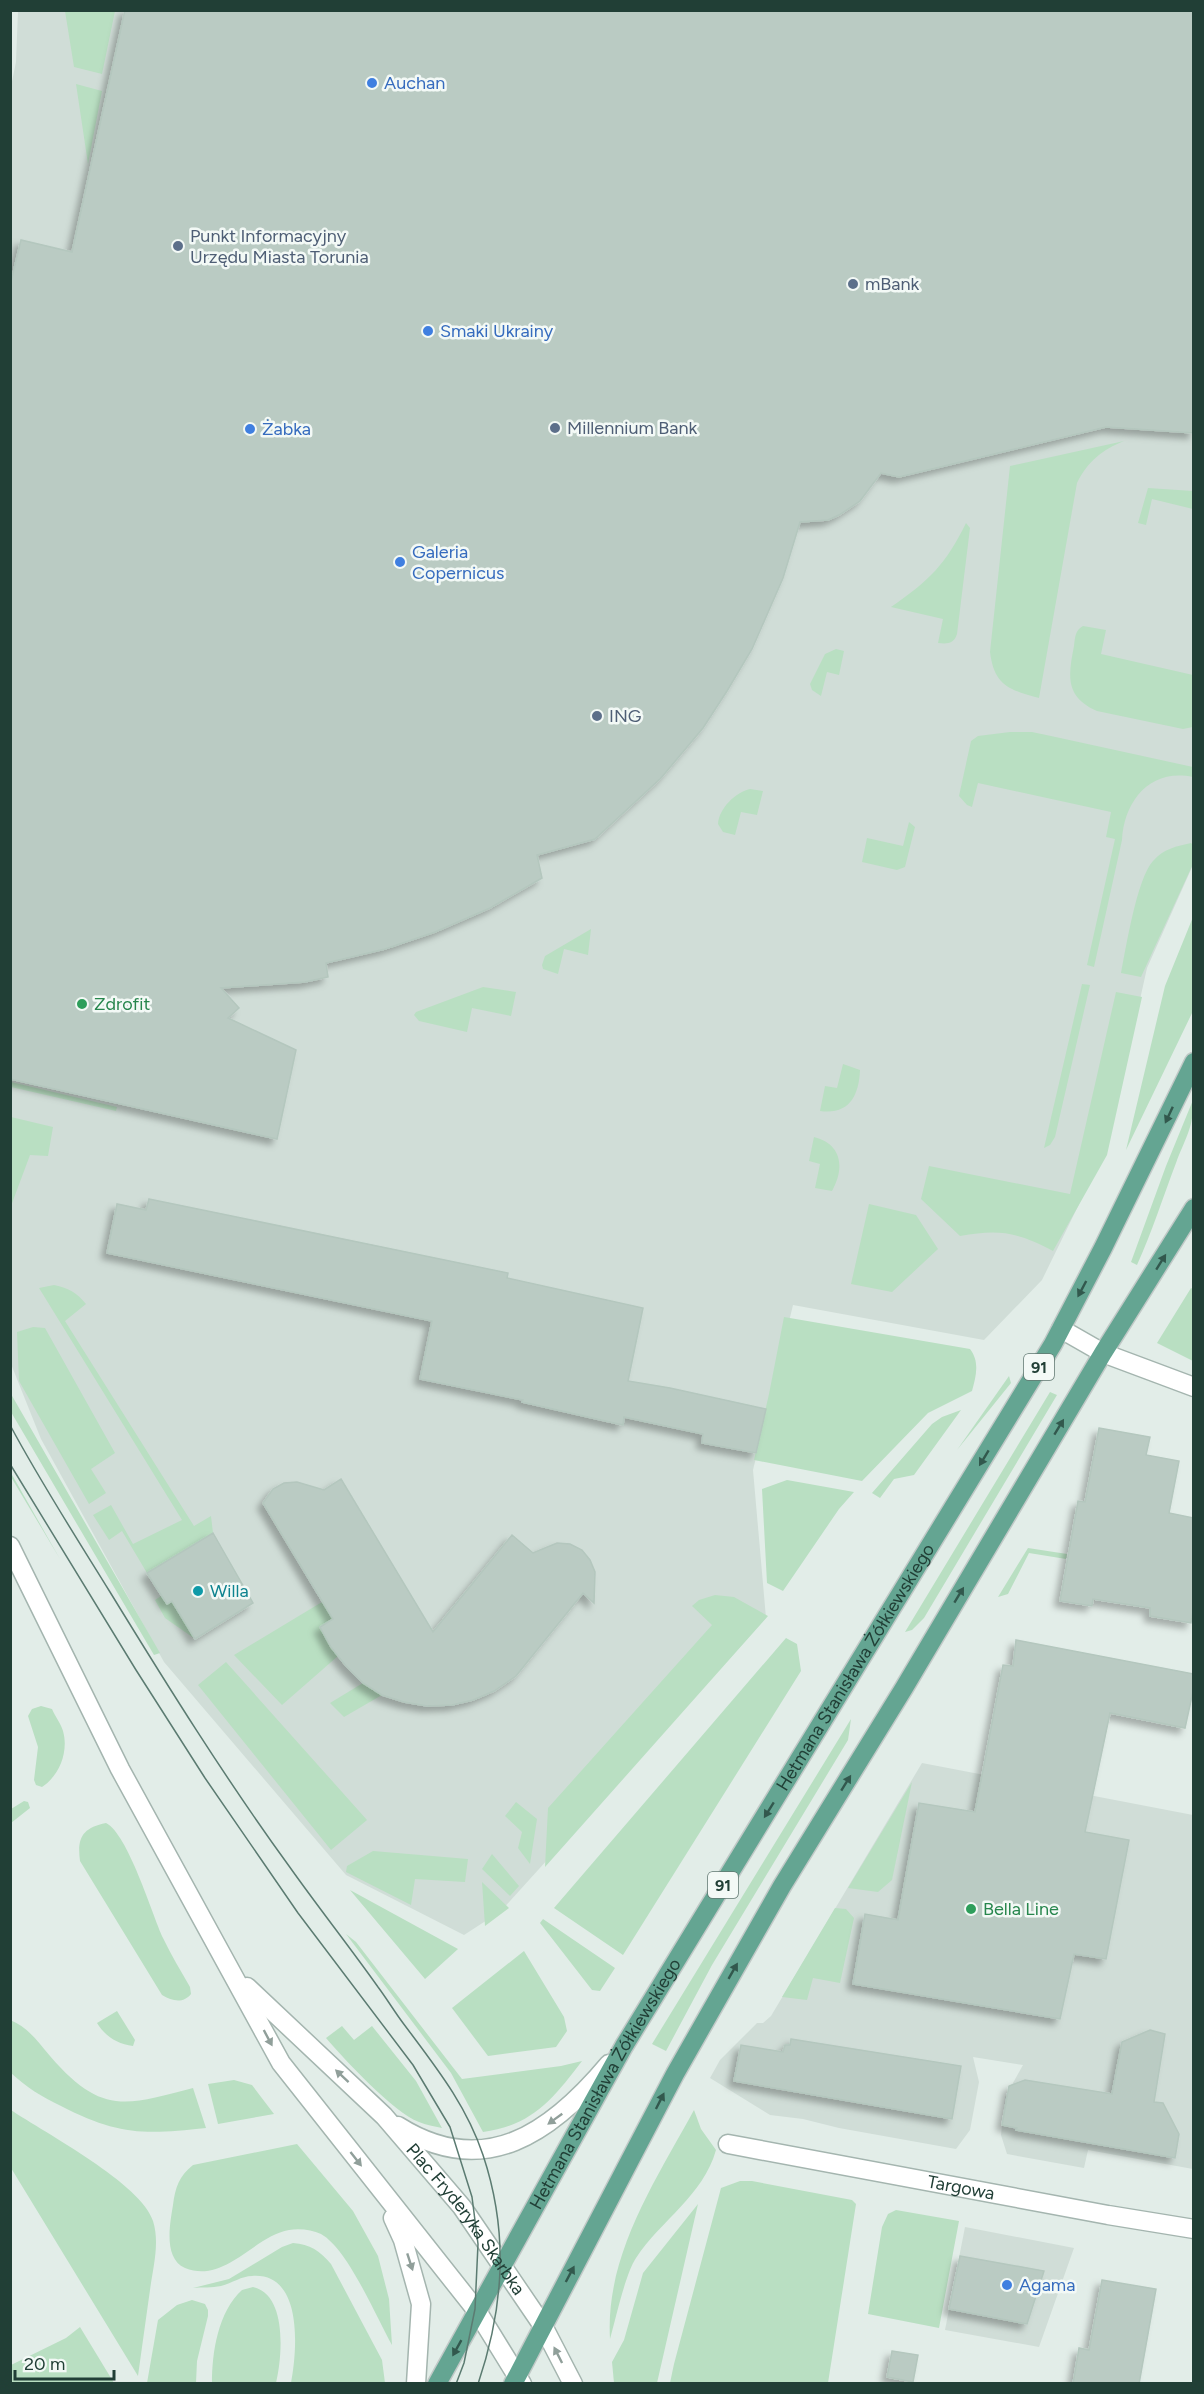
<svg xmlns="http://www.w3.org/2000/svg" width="1204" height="2394" viewBox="0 0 1204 2394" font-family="Figtree,sans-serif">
  <defs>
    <filter id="shadow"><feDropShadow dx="-5.5" dy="5.5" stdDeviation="3" flood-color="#0004"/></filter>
  </defs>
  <rect width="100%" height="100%" fill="#e2ede8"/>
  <path fill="#d0ddd7" d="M 18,11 L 1193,11 L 1193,865 L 1147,968 L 1109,1139 L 1103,1155 L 1042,1280 L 984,1340 L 793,1305 L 753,1470 L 766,1618 L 501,1911 L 464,1935 L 346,1875 L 164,1662 L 41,1439 L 11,1364 L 10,91 L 16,62 Z
    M 922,1763 L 1193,1815 L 1193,2169 L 1088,2150 L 1084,2168 L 1007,2154 L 1001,2135 L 1005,2097 L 1023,2065 L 973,2057 L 979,2082 L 970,2130 L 956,2149 L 839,2128 L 803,2119 L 770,2115 L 710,2078 L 720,2060 L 757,2023 L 763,2023 L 771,2016 Z
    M 965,2227 L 1074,2248 L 1039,2347 L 945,2330 Z"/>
  <path fill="#b9dfc2" d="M 65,11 L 115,11 L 102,74 L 74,67 Z
    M 76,84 L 102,91 L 88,164 Z
    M 1124,441 C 1102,450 1088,461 1077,483 L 1039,698 C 1009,690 994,685 990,652 L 1010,466 Z
    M 1148,488 L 1193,491 L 1193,509 L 1152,499 L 1146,525 L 1138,523 Z
    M 966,523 L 970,528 L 957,634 C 954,644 947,644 938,643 L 943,619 L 891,607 C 929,581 946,564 966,523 Z
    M 1083,626 L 1106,630 L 1101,654 L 1193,675 L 1193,727 L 1183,729 L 1097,711 C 1065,697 1068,676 1074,646 C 1075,638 1075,630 1083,626 Z
    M 836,649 L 844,651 L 839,675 L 827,672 L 821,696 L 812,690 L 810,684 L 825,654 Z
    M 1010,732 L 1032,732 L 1051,736 L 1193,767 L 1193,777 C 1150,768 1124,801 1122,840 L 1094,967 L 1087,965 L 1115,839 L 1106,837 L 1111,812 L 978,783 L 972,807 L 967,805 L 959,796 L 971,741 L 978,736 Z
    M 750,789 L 763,791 L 757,815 L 741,812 L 735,835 L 723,832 L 718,824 C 719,808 736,792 750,789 Z
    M 909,822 L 915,827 L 905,867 L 897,870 L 862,862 L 867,838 L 903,846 Z
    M 1191,843 L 1193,845 L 1193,864 L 1141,977 L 1121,973 C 1126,948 1137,878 1153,861 C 1163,849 1177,846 1191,843 Z
    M 1193,917 L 1193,1011 L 1126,1150 L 1165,986 Z
    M 591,929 L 588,955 L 564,949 L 558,974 L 543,969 L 542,965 L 545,956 Z
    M 1082,984 L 1090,985 L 1055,1137 L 1050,1145 L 1044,1148 Z
    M 483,987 L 516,992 L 511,1016 L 472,1008 L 467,1032 L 419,1021 L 414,1015 L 416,1012 Z
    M 1116,992 L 1142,997 L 1107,1155 L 1053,1251 C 1018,1232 999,1229 960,1236 L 921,1199 L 929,1166 L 1070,1194 Z
    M 843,1064 L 860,1070 C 859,1096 849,1115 820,1111 L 825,1086 L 837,1088 Z
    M 11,1082 L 117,1107 L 116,1111 L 11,1087 Z
    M 1193,1100 C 1194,1128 1185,1138 1176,1163 C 1163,1197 1152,1232 1137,1265 L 1131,1262 L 1166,1166 Z
    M 11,1117 L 53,1127 L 48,1156 L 30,1155 L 11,1206 Z
    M 814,1137 C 842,1144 845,1168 832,1191 L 815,1188 L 820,1164 L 809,1161 Z
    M 869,1204 L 916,1215 L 938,1249 L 892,1292 L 851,1284 Z
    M 54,1285 C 69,1288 77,1293 86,1304 L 65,1321 L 194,1526 L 211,1516 L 213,1533 L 147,1573 L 122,1531 L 109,1540 L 93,1515 L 111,1505 L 133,1544 L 182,1520 L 39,1288 Z
    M 1191,1288 L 1194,1290 L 1192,1319 L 1194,1320 L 1193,1361 L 1157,1343 Z
    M 784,1317 L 970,1349 C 980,1362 976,1376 972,1391 L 928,1413 L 862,1481 L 754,1460 L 769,1394 Z
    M 33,1327 L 45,1328 L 115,1453 L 91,1469 L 106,1493 L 89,1504 L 19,1381 L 17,1332 Z
    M 1009,1376 L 1011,1383 L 957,1450 Z
    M 1050,1392 L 1057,1395 L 924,1618 L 912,1630 L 905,1632 Z
    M 10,1394 L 11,1394 L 160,1653 L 154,1655 L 11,1412 Z
    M 961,1410 L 914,1475 L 894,1479 L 880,1498 L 872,1493 L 932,1424 L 942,1417 Z
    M 10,1473 L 11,1473 L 60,1559 L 11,1477 Z
    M 787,1480 L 854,1492 L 839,1509 L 783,1591 L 767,1583 L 762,1489 Z
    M 1028,1548 L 1067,1554 L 1066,1559 L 1029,1553 L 1008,1594 L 998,1597 Z
    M 715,1595 L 734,1597 L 768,1616 L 545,1867 L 548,1808 L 712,1625 L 692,1606 L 699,1600 Z
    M 161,1596 L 167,1604 L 172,1601 L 195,1639 L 165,1618 L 155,1600 Z
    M 322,1602 L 333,1619 L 320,1627 L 338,1656 L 282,1705 L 234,1655 Z
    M 786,1638 L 797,1644 L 801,1671 L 623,1955 L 554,1908 Z
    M 226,1662 L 367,1820 L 331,1850 L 198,1685 Z
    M 363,1683 L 382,1695 L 344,1717 L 330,1703 Z
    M 41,1706 L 52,1709 C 55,1716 61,1724 63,1731 C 69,1752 59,1776 42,1787 L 36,1785 L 34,1780 L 38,1747 L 28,1716 L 32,1709 Z
    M 851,1719 L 848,1740 L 712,1965 L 666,2051 L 652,2044 Z
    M 912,1782 L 892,1880 L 878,1892 L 848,1888 Z
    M 24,1801 L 28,1802 L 30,1808 L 11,1823 L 11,1809 Z
    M 516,1802 L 537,1819 L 530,1864 L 518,1848 L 522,1832 L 505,1816 Z
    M 106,1823 C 128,1834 152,1914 163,1938 C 171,1955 181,1971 190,1987 L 191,1994 C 183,2004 172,2001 162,1995 L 80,1861 C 77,1838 82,1828 106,1823 Z
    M 373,1851 L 468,1859 L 465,1882 L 415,1879 L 411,1905 L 346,1872 L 347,1866 Z
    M 492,1854 L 519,1886 L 510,1896 L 482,1869 Z
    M 482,1882 L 509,1908 L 485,1926 Z
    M 350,1890 L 458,1949 L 425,1979 Z
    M 835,1908 L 846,1909 L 854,1918 L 840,1983 L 813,1978 L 807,2000 L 782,1997 Z
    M 543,1919 L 615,1968 L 600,1991 L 592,1990 L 540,1923 Z
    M 346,1934 L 356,1942 L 462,2079 L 561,2066 L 582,2061 C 553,2099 533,2125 483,2132 L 451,2073 Z
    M 524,1951 L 564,2017 L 567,2031 L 556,2047 L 488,2056 L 452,2008 Z
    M 117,2011 L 135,2040 L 133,2046 C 117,2044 105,2036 97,2023 Z
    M 10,2020 C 28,2027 38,2042 50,2056 C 101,2115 125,2106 193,2088 L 206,2128 C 144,2135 117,2135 61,2106 C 42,2097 26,2087 11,2073 Z
    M 342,2026 L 354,2040 L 372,2026 L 416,2081 L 442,2128 C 434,2126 426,2125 419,2122 C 393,2112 345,2060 326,2038 Z
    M 234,2080 L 252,2085 L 274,2114 L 218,2124 L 208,2084 Z
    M 11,2110 C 45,2133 142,2184 153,2221 C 160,2243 153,2268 150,2290 C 146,2318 142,2347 138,2376 L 11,2168 Z
    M 694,2110 L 701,2129 L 716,2150 C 703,2196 661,2220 636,2258 C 625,2275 616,2318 610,2339 C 605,2255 656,2180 694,2110 Z
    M 297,2144 L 353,2211 L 378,2256 L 389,2299 L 392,2345 C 376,2317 348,2249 321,2234 C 312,2230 300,2228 289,2230 C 254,2236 225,2284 185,2268 C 163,2258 170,2224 173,2205 C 175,2188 179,2176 193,2165 Z
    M 740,2181 L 752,2181 L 852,2200 L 856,2204 L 828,2383 L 670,2383 L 674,2364 L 721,2188 Z
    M 698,2204 L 657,2383 L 614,2383 L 612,2362 L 624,2340 L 643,2273 Z
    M 896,2210 L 959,2221 L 939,2328 L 868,2314 L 882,2227 L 888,2214 Z
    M 293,2243 C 310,2244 320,2251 331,2264 L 382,2360 L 385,2383 L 291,2383 C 297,2352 304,2272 252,2276 C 242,2276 232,2283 221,2286 C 212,2288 202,2287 193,2288 L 229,2279 L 282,2247 Z
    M 253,2287 C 288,2295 282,2358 276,2383 L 212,2383 C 212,2352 218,2312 242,2290 Z
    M 192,2300 L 205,2304 L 208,2310 L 208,2316 L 197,2361 L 196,2383 L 147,2383 L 158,2320 L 177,2305 Z
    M 80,2327 L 114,2383 L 11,2383 L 11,2365 L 66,2338 Z"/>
  <path fill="#bacbc3" stroke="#b4c7be" stroke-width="1.5" filter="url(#shadow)" d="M 125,10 L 1194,10 L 1194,433 L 1106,427 L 899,477 L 881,473 L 860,501 L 839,515 L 828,520 L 800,522 L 783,578 L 752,649 L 727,691 L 703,728 L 661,778 L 595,839 L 537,855 L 542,878 L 490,908 L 435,932 L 385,949 L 326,963 L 328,977 L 305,982 L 221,988 L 239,1008 L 228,1018 L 296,1050 L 277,1139 L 10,1079 L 10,286 L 21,240 L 72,252 Z
    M 149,1199 L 508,1273 L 507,1278 L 643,1308 L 628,1381 L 670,1388 L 766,1409 L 756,1453 L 702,1443 L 703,1434 L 624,1417 L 623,1425 L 522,1402 L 523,1400 L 420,1379 L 432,1321 L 107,1253 L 117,1204 L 146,1210 Z
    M 1099,1428 L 1150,1437 L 1146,1455 L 1179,1461 L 1169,1513 L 1194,1518 L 1194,1605 L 1191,1623 L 1150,1616 L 1150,1608 L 1093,1599 L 1092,1606 L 1060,1601 L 1078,1501 L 1085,1502 Z
    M 341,1479 L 433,1632 L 512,1535 L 533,1553 L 557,1543 L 570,1544 L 582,1550 L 590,1560 L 595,1572 L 594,1603 L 583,1593 L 516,1676 L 494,1691 L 473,1700 L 452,1705 L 427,1706 L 404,1702 L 382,1695 L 363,1683 L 346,1666 L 331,1647 L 320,1627 L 333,1619 L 263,1503 L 273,1489 L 284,1483 L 297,1482 L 324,1490 Z
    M 213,1533 L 253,1603 L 195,1639 L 172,1601 L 167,1604 L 147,1573 Z
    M 1016,1640 L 1194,1674 L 1194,1687 L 1185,1728 L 1110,1713 L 1085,1832 L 1129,1840 L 1106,1959 L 1074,1954 L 1060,2019 L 853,1984 L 865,1914 L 898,1920 L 919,1803 L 975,1812 L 1003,1665 L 1013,1666 Z
    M 1150,2030 L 1165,2034 L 1154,2102 L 1163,2103 L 1179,2134 L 1175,2158 L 1016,2130 L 1017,2128 L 1002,2125 L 1009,2086 L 1025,2080 L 1112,2094 L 1122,2042 Z
    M 791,2039 L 961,2066 L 952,2119 L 734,2081 L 741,2045 L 783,2052 L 785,2045 L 790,2045 Z
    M 960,2256 L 1044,2271 L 1027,2324 L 949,2309 Z
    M 1102,2280 L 1156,2289 L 1139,2384 L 1073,2384 L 1079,2348 L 1089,2350 Z
    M 892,2351 L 918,2355 L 913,2382 L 887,2377 Z"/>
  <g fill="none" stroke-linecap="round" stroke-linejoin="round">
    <defs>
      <g id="minor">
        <path d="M 1061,1329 L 1103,1353 L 1194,1387"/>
        <path id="s1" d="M 728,2144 L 1108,2215 L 1194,2229"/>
      </g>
      <g id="tertiary">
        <path d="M 10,1546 L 120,1769 L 281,2063 L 477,2311 L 522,2384"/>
        <path id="s2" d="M 247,1987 L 384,2116 L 462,2207 L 543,2326 L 573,2384"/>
        <path d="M 398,2126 C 485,2181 552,2132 609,2064"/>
        <path d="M 393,2218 L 403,2240 L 421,2304 L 416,2384"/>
      </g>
      <g id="primary">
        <path id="s3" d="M 437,2384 L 624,2046 L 1053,1344 L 1103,1248 L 1194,1062"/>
        <path d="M 513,2384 L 675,2074 L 782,1886 L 904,1688 L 1103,1353 L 1194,1208"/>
      </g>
    </defs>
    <use href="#minor" stroke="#a4b5af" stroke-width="21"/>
    <use href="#tertiary" stroke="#a4b5af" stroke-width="21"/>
    <use href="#primary" stroke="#c1c9c7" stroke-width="21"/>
    <use href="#minor" stroke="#fff" stroke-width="18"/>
    <use href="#tertiary" stroke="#fff" stroke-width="18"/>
    <use href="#primary" stroke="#64a592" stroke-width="18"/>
    <path stroke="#5b7b71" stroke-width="1.5" d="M 10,1425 C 41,1483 76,1537 110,1592 C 167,1685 225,1778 289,1866 C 318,1907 349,1946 378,1987 C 387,1999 394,2011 403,2023 C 435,2066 466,2104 483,2155 C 509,2233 504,2307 478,2384
      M 10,1464 L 136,1670 L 205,1778 L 298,1913 L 413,2065 L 450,2127 L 472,2197 L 478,2244 L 475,2309 L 464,2363 L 456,2384"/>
  </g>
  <defs><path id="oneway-solid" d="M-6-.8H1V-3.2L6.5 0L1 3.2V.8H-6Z" transform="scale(1.5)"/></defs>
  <g fill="#32584d">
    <use href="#oneway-solid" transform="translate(1169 1115) rotate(115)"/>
    <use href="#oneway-solid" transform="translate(1161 1262) rotate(-58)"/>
    <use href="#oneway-solid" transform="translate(1082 1289) rotate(118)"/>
    <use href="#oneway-solid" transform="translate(1059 1427) rotate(-59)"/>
    <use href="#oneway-solid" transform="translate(984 1458) rotate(121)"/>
    <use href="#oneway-solid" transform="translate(959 1595) rotate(-59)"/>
    <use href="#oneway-solid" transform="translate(846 1783) rotate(-58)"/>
    <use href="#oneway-solid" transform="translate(769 1810) rotate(122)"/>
    <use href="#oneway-solid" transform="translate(733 1971) rotate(-60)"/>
    <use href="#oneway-solid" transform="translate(660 2101) rotate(-63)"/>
    <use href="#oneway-solid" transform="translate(570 2274) rotate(-62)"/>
    <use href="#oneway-solid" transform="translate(457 2348) rotate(119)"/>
  </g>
  <g fill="#909f9a">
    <use href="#oneway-solid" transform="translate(268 2038) rotate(62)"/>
    <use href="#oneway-solid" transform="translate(342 2076) rotate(-137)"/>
    <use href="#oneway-solid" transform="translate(555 2119) rotate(144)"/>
    <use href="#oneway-solid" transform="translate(356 2159) rotate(52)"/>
    <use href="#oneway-solid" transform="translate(410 2262) rotate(72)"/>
    <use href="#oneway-solid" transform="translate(558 2355) rotate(-117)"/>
  </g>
  <g fill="#3f7fe0" stroke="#f3f9f6" stroke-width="2">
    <circle cx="372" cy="83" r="6"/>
    <circle cx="428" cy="331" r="6"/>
    <circle cx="250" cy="429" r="6"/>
    <circle cx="400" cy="562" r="6"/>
    <circle cx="1007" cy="2285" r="6"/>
  </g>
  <g fill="#5c6f8a" stroke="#f3f9f6" stroke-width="2">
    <circle cx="178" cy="246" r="6"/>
    <circle cx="853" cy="284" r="6"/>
    <circle cx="555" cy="428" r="6"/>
    <circle cx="597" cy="716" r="6"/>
  </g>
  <g fill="#2e9e5b" stroke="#f3f9f6" stroke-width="2">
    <circle cx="82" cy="1004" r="6"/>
    <circle cx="971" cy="1909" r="6"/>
  </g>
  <circle fill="#0f9aa8" stroke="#f3f9f6" stroke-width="2" cx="198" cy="1591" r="6"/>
  <g text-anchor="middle" stroke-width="5" stroke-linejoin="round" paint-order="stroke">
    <g fill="#f3f9f6" stroke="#607770" stroke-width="1.5">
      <rect x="1024" y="1354" width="30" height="26" rx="4.5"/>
      <rect x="708" y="1872" width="30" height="26" rx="4.5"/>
    </g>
    <g font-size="16" font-weight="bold" fill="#213f36">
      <text x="1039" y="1373">91</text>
      <text x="723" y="1891">91</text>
    </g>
    <g font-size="18" fill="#366cbe" stroke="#f3f9f6" text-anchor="start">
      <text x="384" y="89">Auchan</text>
      <text x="440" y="337">Smaki Ukrainy</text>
      <text x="262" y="435">Żabka</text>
      <text x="412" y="558">Galeria<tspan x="412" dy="21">Copernicus</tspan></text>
      <text x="1019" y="2291">Agama</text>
    </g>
    <g font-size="18" fill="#4e5e75" stroke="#f3f9f6" text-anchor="start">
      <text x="190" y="242">Punkt Informacyjny<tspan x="190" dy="21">Urzędu Miasta Torunia</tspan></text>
      <text x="865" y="290">mBank</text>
      <text x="567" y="434">Millennium Bank</text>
      <text x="609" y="722">ING</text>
    </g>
    <g font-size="18" fill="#27864d" stroke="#f3f9f6" text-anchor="start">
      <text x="94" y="1010">Zdrofit</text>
      <text x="983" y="1915">Bella Line</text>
    </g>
    <g font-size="18" fill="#0d838f" stroke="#f3f9f6" text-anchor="start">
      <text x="210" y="1597">Willa</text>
    </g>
    <g font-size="18" fill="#213f36" stroke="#f3f9f6">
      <text dy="6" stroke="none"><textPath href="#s3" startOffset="830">Hetmana Stanisława Żółkiewskiego</textPath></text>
      <text dy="6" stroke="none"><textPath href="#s3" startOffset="344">Hetmana Stanisława Żółkiewskiego</textPath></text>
      <text dy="6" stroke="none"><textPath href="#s1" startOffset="237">Targowa</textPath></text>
      <text dy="6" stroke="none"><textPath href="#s2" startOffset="320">Plac Fryderyka Skarbka</textPath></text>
    </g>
  </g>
  <rect width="1204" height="2394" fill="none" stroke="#213f36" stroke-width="24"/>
  <path d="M15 2370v9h99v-9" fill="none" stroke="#213f36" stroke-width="3"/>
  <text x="24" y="2370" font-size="18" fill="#213f36" stroke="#f3f9f6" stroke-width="4.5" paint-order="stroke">20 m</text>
</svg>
